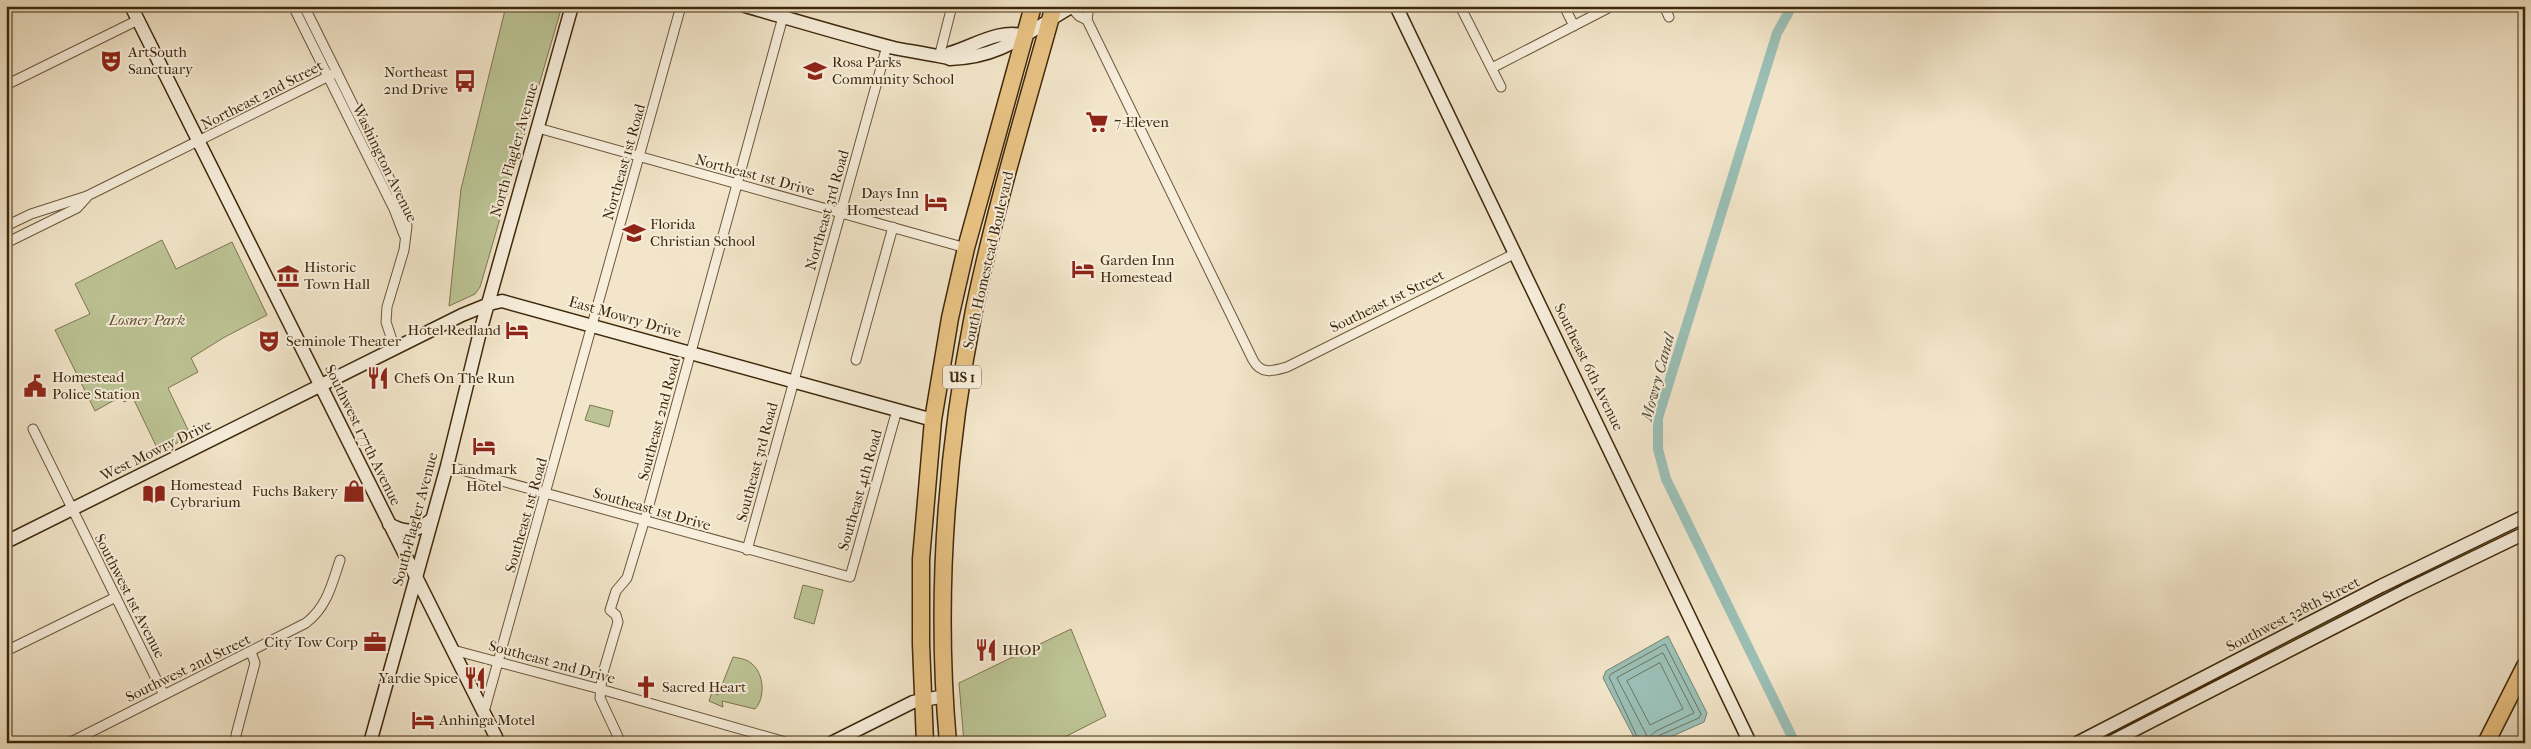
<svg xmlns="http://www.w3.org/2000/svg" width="2531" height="749" viewBox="0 0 2531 749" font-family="'IM FELL French Canon',serif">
  <rect width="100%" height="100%" fill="#f2e5c9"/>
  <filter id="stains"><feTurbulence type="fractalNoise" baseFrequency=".004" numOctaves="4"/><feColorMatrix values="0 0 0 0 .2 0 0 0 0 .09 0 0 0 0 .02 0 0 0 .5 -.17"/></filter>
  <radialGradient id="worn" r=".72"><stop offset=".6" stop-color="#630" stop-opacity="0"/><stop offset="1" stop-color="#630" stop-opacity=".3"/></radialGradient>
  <path fill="#bcc495" stroke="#7e7650" d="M 506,6 L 562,6 L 480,287 L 475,294 L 449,306 L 461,189 Z
    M 162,240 L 176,269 L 232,242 L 267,315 L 223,338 L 191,358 L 198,372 L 168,388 L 191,436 L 159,452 L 133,398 L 124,402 L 120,397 L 95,411 L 55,330 L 90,314 L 75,284 Z
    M 590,405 L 613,411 L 609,427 L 585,420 Z
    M 2407,579 L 2408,582 L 2402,587 L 2098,743 L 2087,743 Z
    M 803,585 L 823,590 L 814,624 L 794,618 Z
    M 1071,629 L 1106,716 L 1053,743 L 964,743 L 959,683 Z
    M 733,657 C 738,658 747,659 751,663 C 764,673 766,697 755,709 L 722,701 L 723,707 L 709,701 L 712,692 L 718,695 Z"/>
  <path fill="#9bbfb6" stroke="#768371" d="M 1668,636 L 1707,713 L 1704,722 L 1657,743 L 1637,743 L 1603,678 L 1606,671 Z"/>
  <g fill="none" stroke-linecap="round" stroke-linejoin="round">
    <path stroke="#6d7460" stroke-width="1" d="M 1663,653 L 1694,713 L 1656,731 L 1648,738 L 1617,678 Z
      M 1660,663 L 1683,709 L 1650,725 L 1627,681 Z
      M 1640,743 L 1609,677 L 1611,674 L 1665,644 L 1701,714 L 1699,718 L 1658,736 L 1656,743"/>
    <path stroke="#9bbfb6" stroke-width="10" d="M 1792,6 L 1777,33 L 1658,418 L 1658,449 L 1666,479 L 1795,743"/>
    <defs>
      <path id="street" d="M 293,6 L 394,209 L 404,235
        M 304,6 L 396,192 L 407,226 L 404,250 L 387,307 L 386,322 L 395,349
        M 1460,6 L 1501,87
        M 1564,6 L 1574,26
        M 1664,6 L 1669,17
        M 1071,7 L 1079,16 L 1087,20 L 1253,360 C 1261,375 1273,371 1287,367 L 1516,253
        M 1087,20 L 1089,6
        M 939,57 L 952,6
        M 1492,68 L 1612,6
        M 6,85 L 138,20
        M 538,128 L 966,248
        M 6,226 L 31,214 L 87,196 L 337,72
        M 6,243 L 77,208 L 87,197
        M 856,360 L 893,227
        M 33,429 L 164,695
        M 447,466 L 850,577 L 897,410
        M 747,550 L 887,46
        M 453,650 L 600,689 L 789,743
        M 6,651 L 116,597
        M 484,712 L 681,6
        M 236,735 L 255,663 L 251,652
        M 69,743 L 306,623 C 327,607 332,584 340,560
        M 621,743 L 600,698 L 602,676 L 618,622 L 616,615 L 610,610 L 616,591 L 627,578 L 647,512 L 786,6"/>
      <path id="secondary" d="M 131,6 L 499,743
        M 745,6 C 794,20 844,35 894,48 C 903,50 947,57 950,59 C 1005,57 1028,31 1073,6
        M 1396,6 L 1750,743
        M 946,57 L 950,53 C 974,46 1000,28 1025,36
        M 389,524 C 406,534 416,532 431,520
        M 6,542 L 462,315 L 489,304 L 502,301 L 933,420
        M 370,743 L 447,466 L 480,332 L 572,6
        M 831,743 L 913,702 L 945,696
        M 2077,743 L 2381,586 L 2525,516
        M 2109,743 L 2405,591 L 2525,533"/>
      <path id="highway" d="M 925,743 L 921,644 L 921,559 L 933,420 L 950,318 L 966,248 L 1033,6
        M 948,743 C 935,598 946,452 974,310 C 995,208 1026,107 1054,6
        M 2486,743 L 2525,666"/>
    </defs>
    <use href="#street" stroke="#6c573a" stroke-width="11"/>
    <use href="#secondary" stroke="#3f280a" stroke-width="15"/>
    <use href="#highway" stroke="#3f280a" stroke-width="19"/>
    <use href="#street" stroke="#f7eedc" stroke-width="9"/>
    <use href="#secondary" stroke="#f7eedc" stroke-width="12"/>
    <use href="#highway" stroke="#e9c284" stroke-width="16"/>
  </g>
  <defs>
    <symbol id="theatre-bare" viewBox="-9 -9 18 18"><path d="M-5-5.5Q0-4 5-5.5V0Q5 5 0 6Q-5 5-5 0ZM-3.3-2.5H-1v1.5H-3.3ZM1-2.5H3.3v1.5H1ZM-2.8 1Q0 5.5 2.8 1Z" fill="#8f2418" stroke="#f7eedc" stroke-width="2.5" paint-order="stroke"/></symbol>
    <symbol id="school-bare" viewBox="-9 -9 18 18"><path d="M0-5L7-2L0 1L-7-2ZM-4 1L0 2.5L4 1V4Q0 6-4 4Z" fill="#8f2418" stroke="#f7eedc" stroke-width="2.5" paint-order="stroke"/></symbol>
    <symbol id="bus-bare" viewBox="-9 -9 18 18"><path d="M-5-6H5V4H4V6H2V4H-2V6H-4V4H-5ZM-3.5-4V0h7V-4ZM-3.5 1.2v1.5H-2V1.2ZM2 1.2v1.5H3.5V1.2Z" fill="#8f2418" stroke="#f7eedc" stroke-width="2.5" paint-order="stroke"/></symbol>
    <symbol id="supermarket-bare" viewBox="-9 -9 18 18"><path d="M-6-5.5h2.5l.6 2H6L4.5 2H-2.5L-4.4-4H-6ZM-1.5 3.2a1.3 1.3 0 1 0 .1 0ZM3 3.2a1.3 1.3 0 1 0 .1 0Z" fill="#8f2418" stroke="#f7eedc" stroke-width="2.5" paint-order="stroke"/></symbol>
    <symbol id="hotel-bare" viewBox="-9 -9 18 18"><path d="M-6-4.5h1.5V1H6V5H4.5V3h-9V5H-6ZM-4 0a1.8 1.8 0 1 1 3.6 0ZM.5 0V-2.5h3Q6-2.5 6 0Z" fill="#8f2418" stroke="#f7eedc" stroke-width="2.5" paint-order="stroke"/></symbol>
    <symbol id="museum-bare" viewBox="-9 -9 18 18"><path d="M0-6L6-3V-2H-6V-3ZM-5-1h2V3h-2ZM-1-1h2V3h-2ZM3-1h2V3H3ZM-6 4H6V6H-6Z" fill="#8f2418" stroke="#f7eedc" stroke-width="2.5" paint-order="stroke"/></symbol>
    <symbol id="restaurant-bare" viewBox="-9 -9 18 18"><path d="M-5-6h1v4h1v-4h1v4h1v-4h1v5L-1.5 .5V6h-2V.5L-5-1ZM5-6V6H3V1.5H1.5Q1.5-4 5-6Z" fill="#8f2418" stroke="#f7eedc" stroke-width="2.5" paint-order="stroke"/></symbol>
    <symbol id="civic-bare" viewBox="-9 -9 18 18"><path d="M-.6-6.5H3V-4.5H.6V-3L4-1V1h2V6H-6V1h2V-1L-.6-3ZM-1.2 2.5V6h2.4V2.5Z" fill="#8f2418" stroke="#f7eedc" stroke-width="2.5" paint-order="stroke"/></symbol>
    <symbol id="shop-bare" viewBox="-9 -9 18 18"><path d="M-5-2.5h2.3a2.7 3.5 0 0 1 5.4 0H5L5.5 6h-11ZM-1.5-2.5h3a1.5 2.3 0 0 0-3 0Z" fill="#8f2418" stroke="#f7eedc" stroke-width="2.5" paint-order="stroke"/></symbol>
    <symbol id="library-bare" viewBox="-9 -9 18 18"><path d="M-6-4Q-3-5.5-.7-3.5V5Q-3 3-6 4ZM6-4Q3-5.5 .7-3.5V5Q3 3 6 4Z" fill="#8f2418" stroke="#f7eedc" stroke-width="2.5" paint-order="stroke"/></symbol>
    <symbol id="office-bare" viewBox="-9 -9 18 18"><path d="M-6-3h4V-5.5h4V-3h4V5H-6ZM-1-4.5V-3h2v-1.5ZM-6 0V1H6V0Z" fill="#8f2418" stroke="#f7eedc" stroke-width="2.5" paint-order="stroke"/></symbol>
    <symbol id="church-bare" viewBox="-9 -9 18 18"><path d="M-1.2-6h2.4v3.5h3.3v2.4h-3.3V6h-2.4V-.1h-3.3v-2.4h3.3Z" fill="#8f2418" stroke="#f7eedc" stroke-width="2.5" paint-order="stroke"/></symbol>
  </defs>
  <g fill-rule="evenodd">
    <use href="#theatre-bare" x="95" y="45" width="32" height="32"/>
    <use href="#school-bare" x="799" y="55" width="32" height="32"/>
    <use href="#bus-bare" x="449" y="65" width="32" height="32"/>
    <use href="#supermarket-bare" x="1081" y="106" width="32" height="32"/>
    <use href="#hotel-bare" x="920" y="186" width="32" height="32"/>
    <use href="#school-bare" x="618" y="217" width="32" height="32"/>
    <use href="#hotel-bare" x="1067" y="253" width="32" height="32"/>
    <use href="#museum-bare" x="272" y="260" width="32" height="32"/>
    <use href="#hotel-bare" x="501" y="314" width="32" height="32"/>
    <use href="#theatre-bare" x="253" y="325" width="32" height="32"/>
    <use href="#restaurant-bare" x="362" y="362" width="32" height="32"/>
    <use href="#civic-bare" x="19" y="370" width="32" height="32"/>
    <use href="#hotel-bare" x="468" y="430" width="32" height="32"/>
    <use href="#shop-bare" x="338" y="475" width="32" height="32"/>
    <use href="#library-bare" x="138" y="478" width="32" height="32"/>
    <use href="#office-bare" x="359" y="626" width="32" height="32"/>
    <use href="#restaurant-bare" x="970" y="634" width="32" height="32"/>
    <use href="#restaurant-bare" x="459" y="662" width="32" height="32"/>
    <use href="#church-bare" x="630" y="671" width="32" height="32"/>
    <use href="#hotel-bare" x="407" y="704" width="32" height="32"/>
  </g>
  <g text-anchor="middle" stroke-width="4" stroke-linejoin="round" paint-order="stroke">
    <rect fill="#f7eedc" stroke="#766349" stroke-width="1" x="943" y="365.5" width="38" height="23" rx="4"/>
    <g font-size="14" font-weight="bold" fill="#3f280a">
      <text x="962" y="382">US 1</text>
    </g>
    <g font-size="15" fill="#3f280a" stroke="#f7eedc" text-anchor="start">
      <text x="128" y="57">ArtSouth<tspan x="128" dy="17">Sanctuary</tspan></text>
      <text x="832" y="67">Rosa Parks<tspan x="832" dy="17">Community School</tspan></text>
      <text x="448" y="77" text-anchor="end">Northeast<tspan x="448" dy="17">2nd Drive</tspan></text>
      <text x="1114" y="127">7-Eleven</text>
      <text x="919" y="198" text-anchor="end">Days Inn<tspan x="919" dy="17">Homestead</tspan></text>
      <text x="650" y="229">Florida<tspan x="650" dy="17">Christian School</tspan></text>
      <text x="1100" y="265">Garden Inn<tspan x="1100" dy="17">Homestead</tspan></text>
      <text x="304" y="272">Historic<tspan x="304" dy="17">Town Hall</tspan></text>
      <text x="501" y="335" text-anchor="end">Hotel Redland</text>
      <text x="286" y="346">Seminole Theater</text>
      <text x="52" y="382">Homestead<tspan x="52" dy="17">Police Station</tspan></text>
      <text x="394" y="383">Chefs On The Run</text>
      <text x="484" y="474" text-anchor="middle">Landmark<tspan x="484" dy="17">Hotel</tspan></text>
      <text x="170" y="490">Homestead<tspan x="170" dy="17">Cybrarium</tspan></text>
      <text x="338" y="496" text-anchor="end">Fuchs Bakery</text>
      <text x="358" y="647" text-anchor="end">City Tow Corp</text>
      <text x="1002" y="655">IHOP</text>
      <text x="458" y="683" text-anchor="end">Yardie Spice</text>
      <text x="662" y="692">Sacred Heart</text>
      <text x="439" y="725">Anhinga Motel</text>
    </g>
    <g font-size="15" fill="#3f280a" stroke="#f7eedc">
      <text transform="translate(262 95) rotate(-27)" y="5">Northeast 2nd Street</text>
      <text transform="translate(514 150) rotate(-74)" y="5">North Flagler Avenue</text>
      <text transform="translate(624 162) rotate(-74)" y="5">Northeast 1st Road</text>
      <text transform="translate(385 163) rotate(64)" y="5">Washington Avenue</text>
      <text transform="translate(755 175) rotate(15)" y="5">Northeast 1st Drive</text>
      <text transform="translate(827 210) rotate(-74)" y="5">Northeast 3rd Road</text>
      <text transform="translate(988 260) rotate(-77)" y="5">South Homestead Boulevard</text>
      <text transform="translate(1387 301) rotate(-26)" y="5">Southeast 1st Street</text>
      <text transform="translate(625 317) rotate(16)" y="5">East Mowry Drive</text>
      <text transform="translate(1589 367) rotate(64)" y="5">Southeast 6th Avenue</text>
      <text transform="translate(659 419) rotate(-75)" y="5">Southeast 2nd Road</text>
      <text transform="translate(363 435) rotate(64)" y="5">Southwest 177th Avenue</text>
      <text transform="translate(156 450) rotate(-26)" y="5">West Mowry Drive</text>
      <text transform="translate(757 462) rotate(-75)" y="5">Southeast 3rd Road</text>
      <text transform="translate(860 490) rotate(-74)" y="5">Southeast 4th Road</text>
      <text transform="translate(652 509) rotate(16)" y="5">Southeast 1st Drive</text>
      <text transform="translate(526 515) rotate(-74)" y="5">Southeast 1st Road</text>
      <text transform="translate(415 519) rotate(-75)" y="5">South Flagler Avenue</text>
      <text transform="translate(130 596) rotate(63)" y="5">Southwest 1st Avenue</text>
      <text transform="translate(2293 614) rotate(-27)" y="5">Southwest 328th Street</text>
      <text transform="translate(552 662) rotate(15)" y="5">Southeast 2nd Drive</text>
      <text transform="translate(188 668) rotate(-26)" y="5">Southwest 2nd Street</text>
    </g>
    <g font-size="15" font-style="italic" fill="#5e4f2d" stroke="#f7eedc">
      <text x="147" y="325">Losner Park</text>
    </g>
    <g font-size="16" font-style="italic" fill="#564e35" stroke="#f7eedc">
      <text transform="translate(1657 377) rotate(-75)" y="6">Mowry Canal</text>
    </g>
  </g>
  <rect width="2531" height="749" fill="none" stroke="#f2e5c9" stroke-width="25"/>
  <rect x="8" y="8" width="2516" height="734" fill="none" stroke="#3f280a" stroke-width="2.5"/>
  <rect x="12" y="12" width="2506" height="724" fill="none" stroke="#3f280a"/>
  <rect width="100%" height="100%" filter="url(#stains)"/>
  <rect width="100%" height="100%" fill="url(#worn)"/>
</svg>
